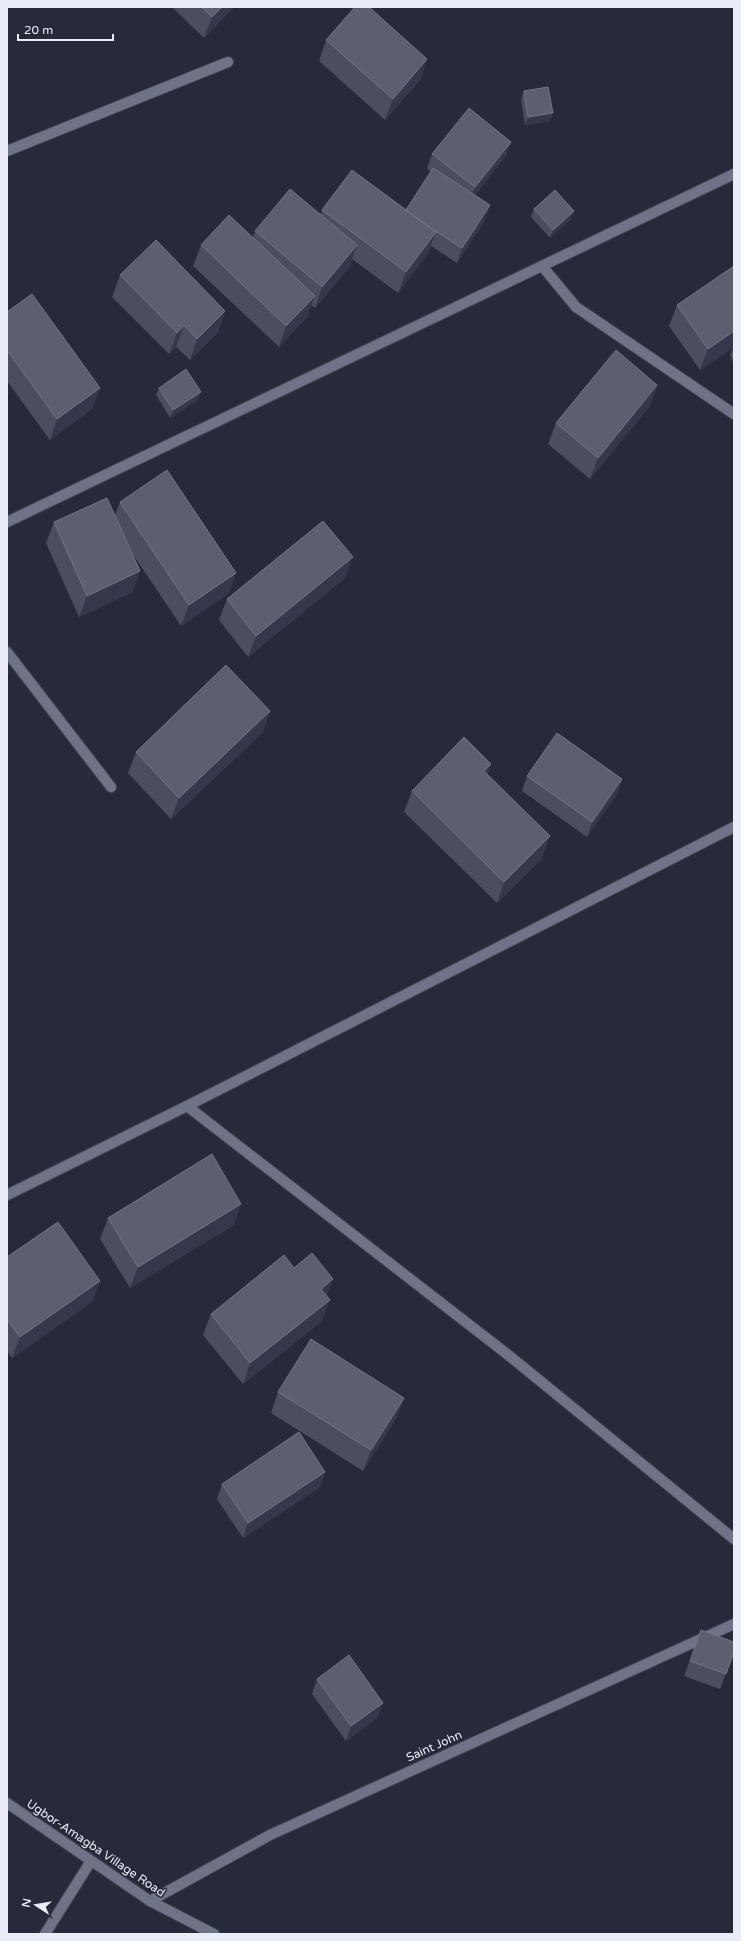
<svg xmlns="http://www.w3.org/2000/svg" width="741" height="1941" viewBox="0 0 741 1941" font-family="'Varela Round',sans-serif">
  <rect width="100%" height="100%" fill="#262a3b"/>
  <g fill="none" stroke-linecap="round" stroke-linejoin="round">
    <defs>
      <path id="street" d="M 7,151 L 228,62
        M 542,266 L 576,307 L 734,414
        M 7,522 L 734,174
        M 7,652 L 111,787
        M 187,1106 L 507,1354 L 734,1539
        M 7,1195 L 187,1106 L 734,827
        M 150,1901 L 270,1835 L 734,1624
        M 45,1934 L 91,1861"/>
      <path id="secondary" d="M 7,1803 L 150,1901 L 214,1934"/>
    </defs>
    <use href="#street" stroke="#444755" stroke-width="12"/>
    <use href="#secondary" stroke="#444755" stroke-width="12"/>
    <use href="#street" stroke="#6e7387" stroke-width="10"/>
    <use href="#secondary" stroke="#6e7387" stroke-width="10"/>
  </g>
  <path fill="#4a4e5f" d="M 172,7 L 234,7 L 204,38 Z
    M 326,40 L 427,59 L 420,80 L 385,120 L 319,61 Z
    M 524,91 L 550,121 L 525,125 L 521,99 Z
    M 511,142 L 505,157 L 475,195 L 485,220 L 457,263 L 431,246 L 428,253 L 398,293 L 352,259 L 350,266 L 315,308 L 311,305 L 307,317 L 279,347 L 193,266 L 201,245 L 253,237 L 255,231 L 321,214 L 322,210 L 406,210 L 431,172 L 427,169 L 432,154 Z
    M 534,209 L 574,211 L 571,219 L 550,238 L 531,217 Z
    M 734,266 L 734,364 L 730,355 L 733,348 L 700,370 L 669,326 L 677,305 Z
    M 120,275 L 225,311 L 218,332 L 190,360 L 176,347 L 169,354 L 112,297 Z
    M 7,312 L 92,409 L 50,440 L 7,381 Z
    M 657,385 L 650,406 L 590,479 L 548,444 L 556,423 Z
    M 159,388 L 198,400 L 170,418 L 156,395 Z
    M 120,502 L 236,573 L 228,594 L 181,626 L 132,553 L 133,592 L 79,617 L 46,543 L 54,522 L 115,515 Z
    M 345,578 L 248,657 L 219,620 L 227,599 Z
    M 270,711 L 262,733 L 171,819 L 128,773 L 136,752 Z
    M 491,764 L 487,775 L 542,858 L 497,903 L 404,812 L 412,791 Z
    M 527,776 L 622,779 L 617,794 L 587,837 L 522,791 Z
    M 108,1218 L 234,1225 L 130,1288 L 100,1239 Z
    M 7,1257 L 100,1281 L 92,1302 L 12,1358 L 7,1351 Z
    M 294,1268 L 327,1296 L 322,1321 L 243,1384 L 203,1335 L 211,1314 Z
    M 278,1392 L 404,1398 L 396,1419 L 363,1471 L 271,1413 Z
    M 325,1472 L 320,1487 L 243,1538 L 217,1499 L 222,1484 Z
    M 701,1630 L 734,1652 L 720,1689 L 684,1676 Z
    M 317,1679 L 383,1703 L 377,1718 L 346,1741 L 312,1694 Z"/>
  <path fill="#34384a" d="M 222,7 L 234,7 L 204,38 L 212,17 Z
    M 427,59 L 420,80 L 385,120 L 393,99 Z
    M 553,113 L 550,121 L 525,125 L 528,117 Z
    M 511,142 L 505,157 L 469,202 L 475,187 Z
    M 490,205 L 485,220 L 457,263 L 462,248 Z
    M 574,211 L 571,219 L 550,238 L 553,230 Z
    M 436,232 L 428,253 L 398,293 L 406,272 Z
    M 357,245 L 350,266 L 315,308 L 322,287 Z
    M 315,296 L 307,317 L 279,347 L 286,326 Z
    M 225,311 L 218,332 L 190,360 L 197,339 Z
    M 184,325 L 176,347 L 169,354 L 177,333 Z
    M 734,331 L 734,345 L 733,348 L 700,370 L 708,349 Z
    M 657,385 L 650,406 L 590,479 L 598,458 Z
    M 100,388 L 92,409 L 50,440 L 57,419 Z
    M 201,392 L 198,400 L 170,418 L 173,410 Z
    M 353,557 L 345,578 L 248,657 L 256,636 Z
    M 140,571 L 133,592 L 79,617 L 87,596 Z
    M 236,573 L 228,594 L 181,626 L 189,605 Z
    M 270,711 L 262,733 L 171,819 L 179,798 Z
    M 491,764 L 483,785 L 484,771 Z
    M 622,779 L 617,794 L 587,837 L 592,822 Z
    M 550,836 L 542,858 L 497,903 L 504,882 Z
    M 241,1204 L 234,1225 L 130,1288 L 138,1267 Z
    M 333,1279 L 325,1300 L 321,1289 Z
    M 100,1281 L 92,1302 L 12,1358 L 20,1337 Z
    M 330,1300 L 322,1321 L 243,1384 L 250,1363 Z
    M 404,1398 L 396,1419 L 363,1471 L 371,1450 Z
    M 325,1472 L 320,1487 L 243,1538 L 248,1523 Z
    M 383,1703 L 377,1718 L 346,1741 L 351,1726 Z"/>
  <path fill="#5b5f70" stroke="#727585" d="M 202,7 L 222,7 L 212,17 Z
    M 355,7 L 369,7 L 427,59 L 393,99 L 326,40 Z
    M 548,87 L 553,113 L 528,117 L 524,91 Z
    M 469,108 L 511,142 L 475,187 L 432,154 Z
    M 433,168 L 490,205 L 462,248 L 423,223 L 406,210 Z
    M 352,170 L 436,232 L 406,272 L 322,210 Z
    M 290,189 L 357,245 L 322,287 L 255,231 Z
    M 555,190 L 574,211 L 553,230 L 534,209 Z
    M 229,215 L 315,296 L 286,326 L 201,245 Z
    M 156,240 L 225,311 L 197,339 L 184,325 L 177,333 L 120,275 Z
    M 734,266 L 734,331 L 708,349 L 677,305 Z
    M 32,294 L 100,388 L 57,419 L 7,350 L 7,312 Z
    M 616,350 L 657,385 L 598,458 L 556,423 Z
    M 186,369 L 201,392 L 173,410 L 159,388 Z
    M 167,470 L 236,573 L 189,605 L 120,502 Z
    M 107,498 L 140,571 L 87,596 L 54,522 Z
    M 323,521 L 353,557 L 256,636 L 227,599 Z
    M 226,665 L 270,711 L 179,798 L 136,752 Z
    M 557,733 L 622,779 L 592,822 L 527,776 Z
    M 464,737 L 491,764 L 484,771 L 550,836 L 504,882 L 412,791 Z
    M 212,1154 L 241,1204 L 138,1267 L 108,1218 Z
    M 58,1222 L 100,1281 L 20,1337 L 7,1319 L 7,1257 Z
    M 312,1253 L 333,1279 L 321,1289 L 330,1300 L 250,1363 L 211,1314 L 284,1255 L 294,1268 Z
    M 311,1339 L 404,1398 L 371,1450 L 278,1392 Z
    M 299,1432 L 325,1472 L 248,1523 L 222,1484 Z
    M 701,1630 L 734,1642 L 734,1652 L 726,1674 L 690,1661 Z
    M 349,1655 L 383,1703 L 351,1726 L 317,1679 Z"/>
  <g text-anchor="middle" stroke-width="3" stroke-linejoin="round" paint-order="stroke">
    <g font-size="12" fill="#eaedf8" stroke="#262a3b">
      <text transform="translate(434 1746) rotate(-24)" y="4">Saint John</text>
      <text transform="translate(96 1848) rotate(34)" y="4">Ugbor-Amagba Village Road</text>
    </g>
  </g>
  <rect width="741" height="1941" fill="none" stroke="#eaedf8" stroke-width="16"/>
  <g transform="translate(36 1905) rotate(282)" stroke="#262a3b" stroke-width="3" paint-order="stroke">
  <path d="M0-3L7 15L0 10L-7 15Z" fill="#eaedf8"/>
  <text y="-6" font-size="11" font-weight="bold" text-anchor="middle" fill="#eaedf8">N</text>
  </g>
  <path d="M18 34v6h95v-6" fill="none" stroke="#eaedf8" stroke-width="2"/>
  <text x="24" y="34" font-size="12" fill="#eaedf8" stroke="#262a3b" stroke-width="3" paint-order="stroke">20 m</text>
</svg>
